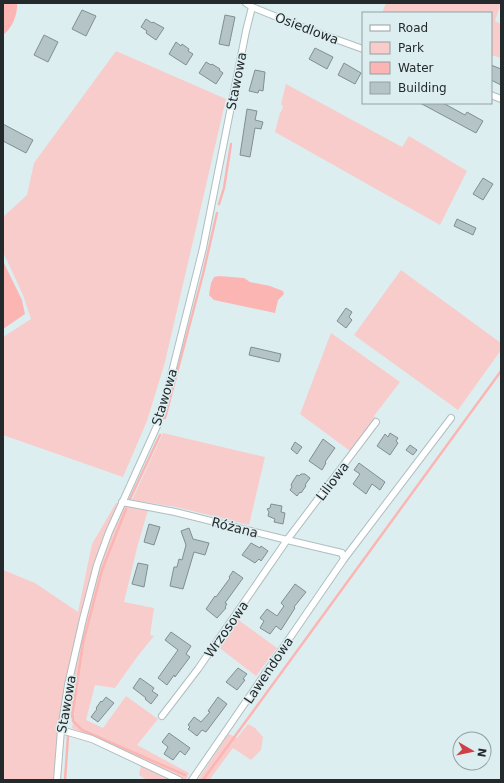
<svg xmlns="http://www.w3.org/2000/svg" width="504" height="783" viewBox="0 0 504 783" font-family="'DejaVu Sans',sans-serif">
  <rect width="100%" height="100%" fill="#ddeef1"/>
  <path fill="#f8ccca" d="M 386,3 L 501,3 L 495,21 L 501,24 L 501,58 L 491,55 L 491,13 L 382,13 Z
    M 116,51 L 226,99 L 165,362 L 147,421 L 123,477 L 3,435 L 3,337 L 31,319 L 23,295 L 3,252 L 3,217 L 27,195 L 34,163 Z
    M 286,84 L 402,147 L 409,136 L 467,171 L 440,225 L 275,132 L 280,113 L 281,112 L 283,106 L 281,104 Z
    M 401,270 L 501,343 L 501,350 L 458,410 L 354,335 Z
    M 331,333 L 400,382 L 374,416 L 376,418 L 350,451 L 300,414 Z
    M 163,433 L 265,457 L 249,525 L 176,507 L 132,500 Z
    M 116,503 L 148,510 L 138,544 L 124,602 L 154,608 L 150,635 L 154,636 L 137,657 L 115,688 L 95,685 L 86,720 L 103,728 L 126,696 L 158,719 L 137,745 L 189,773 L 186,780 L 72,728 L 75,713 L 60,715 L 53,780 L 3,780 L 3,570 L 35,583 L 78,612 L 92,544 Z
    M 237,619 L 277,648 L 256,676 L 217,646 Z
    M 248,724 L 255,728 L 263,737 L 261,750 L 251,760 L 233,748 L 210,779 L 213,780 L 198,780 L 221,745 L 227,733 L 237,738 Z
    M 141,765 L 174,780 L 147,780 L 139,775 Z"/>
  <path fill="#fbb6b3" d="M 3,3 L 17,3 C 18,14 12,29 3,35 Z
    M 3,261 L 22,300 L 25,314 L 3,329 Z
    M 219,276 L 244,278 L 250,282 L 270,286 L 283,291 L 284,294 L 278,300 L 275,313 L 214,300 L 209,295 L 211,283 L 214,277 Z"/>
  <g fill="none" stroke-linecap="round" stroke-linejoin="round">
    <path stroke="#fbb6b3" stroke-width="2.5" d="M 219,204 L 224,188 L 231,144
      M 165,418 L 203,274 L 217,213
      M 130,499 L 160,435
      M 73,715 L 73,721 L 82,730 L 185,775
      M 72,717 L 83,643 L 102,570 L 126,509
      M 65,780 L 68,736
      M 203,780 L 501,371"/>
  </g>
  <path fill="#b4c4c7" stroke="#808f92" d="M 82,10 L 96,16 L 86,36 L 72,29 Z
    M 225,15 L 235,17 L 229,46 L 219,44 Z
    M 146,19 L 152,23 L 153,22 L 164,28 L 156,40 L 146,33 L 147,31 L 141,27 Z
    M 44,35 L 58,42 L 48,62 L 34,55 Z
    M 176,42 L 181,46 L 182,44 L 189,49 L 188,51 L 193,54 L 186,65 L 169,54 Z
    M 315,48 L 333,57 L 327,69 L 309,59 Z
    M 206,62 L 211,65 L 212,64 L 220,69 L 219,70 L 223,73 L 216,84 L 199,73 Z
    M 344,63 L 361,73 L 355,84 L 338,75 Z
    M 491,65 L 501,69 L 501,85 L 491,80 Z
    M 255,70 L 265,72 L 263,91 L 259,90 L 258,93 L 249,91 Z
    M 420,103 L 443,103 L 465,115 L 467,112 L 483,121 L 476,133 Z
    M 247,109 L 257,111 L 255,120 L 263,122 L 261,129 L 255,128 L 250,157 L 240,155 Z
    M 3,124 L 33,140 L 26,153 L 3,141 Z
    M 483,178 L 493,184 L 483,200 L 473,194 Z
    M 457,219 L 476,228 L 473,235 L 454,226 Z
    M 346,308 L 352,312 L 349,317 L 352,320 L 346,328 L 337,321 Z
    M 251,347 L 281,354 L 279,362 L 249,355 Z
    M 390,433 L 398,438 L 396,441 L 398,443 L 390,455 L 377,446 L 385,434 L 388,437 Z
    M 323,439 L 335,448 L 325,462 L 326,463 L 322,470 L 309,461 Z
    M 295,442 L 302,447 L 297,454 L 291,449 Z
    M 410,445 L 417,450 L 413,455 L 406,450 Z
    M 359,463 L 385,482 L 380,490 L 372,484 L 366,494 L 353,484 L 360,474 L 354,470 Z
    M 301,474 L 305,474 L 310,478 L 305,485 L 306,486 L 301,493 L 300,492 L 297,496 L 290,490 L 292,487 L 291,485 L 293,481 L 297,475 L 299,476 Z
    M 271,504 L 282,506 L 281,512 L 285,513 L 283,524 L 274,522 L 275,519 L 268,516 L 269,512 L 267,509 L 270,508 Z
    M 149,524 L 160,527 L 154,545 L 144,542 Z
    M 189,528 L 193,539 L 209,543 L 205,555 L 194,552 L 183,589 L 170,586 L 174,567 L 177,567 L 179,559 L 182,560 L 186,545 L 181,531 Z
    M 251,543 L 260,548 L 261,546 L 268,551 L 261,561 L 259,559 L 255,563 L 242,555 Z
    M 138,563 L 148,565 L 144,587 L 132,584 Z
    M 233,571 L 243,578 L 225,603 L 227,604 L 225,607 L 226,608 L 217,618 L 206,609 L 215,596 L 216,597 L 230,578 L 229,577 Z
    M 295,584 L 306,592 L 294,607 L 295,608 L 281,630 L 276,626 L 270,634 L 260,628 L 264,621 L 260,618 L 267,609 L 277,616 L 284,606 L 281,603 Z
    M 171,632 L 191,646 L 186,654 L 190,657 L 175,677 L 174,675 L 167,685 L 158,678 L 178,650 L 165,640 Z
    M 238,668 L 247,674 L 243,679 L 245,680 L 237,690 L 226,682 Z
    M 140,678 L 154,688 L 152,691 L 158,695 L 151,704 L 145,699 L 146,698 L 133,688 Z
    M 106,697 L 114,703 L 98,722 L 91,717 L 97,709 L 96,708 L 101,701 L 102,702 Z
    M 218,697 L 227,704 L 206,732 L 202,730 L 197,736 L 188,729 L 190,727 L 188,725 L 194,717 L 201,722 L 210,712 L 208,711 Z
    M 169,733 L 190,748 L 185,755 L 180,751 L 173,760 L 164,754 L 168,747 L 162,742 Z"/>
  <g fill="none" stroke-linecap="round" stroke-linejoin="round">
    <defs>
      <path id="street" d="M 246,3 L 252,7 L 299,26 L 363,49
        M 491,95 L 501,99
        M 122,502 L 175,512 L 287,540 L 342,553 L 344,559
        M 162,716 L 198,669 L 287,540 L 376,422
        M 61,730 L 92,739 L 179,780
        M 57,780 L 61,730 L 68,685 L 83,619 L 97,565 L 109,532 L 157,426 L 165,400 L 203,248 L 246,31 L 252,7
        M 192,780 L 344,559 L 451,418"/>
    </defs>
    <use href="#street" stroke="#aebec1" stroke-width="8"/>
    <use href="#street" stroke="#fff" stroke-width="6"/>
  </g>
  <g text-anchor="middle" stroke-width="3" stroke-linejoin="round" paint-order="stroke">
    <g font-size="13" fill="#242a2b" stroke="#ddeef1">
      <text transform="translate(307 28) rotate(21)" y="5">Osiedlowa</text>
      <text transform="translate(236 81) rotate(-79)" y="5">Stawowa</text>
      <text transform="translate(164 397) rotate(-73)" y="5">Stawowa</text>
      <text transform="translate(332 481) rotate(-53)" y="5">Liliowa</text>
      <text transform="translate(235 527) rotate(14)" y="5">Różana</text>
      <text transform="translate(226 629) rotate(-55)" y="5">Wrzosowa</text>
      <text transform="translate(268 670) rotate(-56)" y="5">Lawendowa</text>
      <text transform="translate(66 704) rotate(-80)" y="5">Stawowa</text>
    </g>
  </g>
  <rect width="504" height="783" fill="none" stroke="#242a2b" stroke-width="8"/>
  <rect x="362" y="12" width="130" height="92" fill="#ddeef1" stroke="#93a0a2"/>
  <rect x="370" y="25" width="20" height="6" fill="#ffffff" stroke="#93a0a2"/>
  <text x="398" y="32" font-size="12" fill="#242a2b">Road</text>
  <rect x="370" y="42" width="20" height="12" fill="#f8ccca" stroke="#93a0a2"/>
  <text x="398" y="52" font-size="12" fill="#242a2b">Park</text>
  <rect x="370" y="62" width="20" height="12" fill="#fbb6b3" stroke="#93a0a2"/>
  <text x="398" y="72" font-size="12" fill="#242a2b">Water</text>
  <rect x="370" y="82" width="20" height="12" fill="#b4c4c7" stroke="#93a0a2"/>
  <text x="398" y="92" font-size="12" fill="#242a2b">Building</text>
  <g transform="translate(472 751) rotate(99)"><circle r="19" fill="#ddeef1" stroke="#93a0a2"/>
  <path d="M0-3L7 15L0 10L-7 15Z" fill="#cf3f46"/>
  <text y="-6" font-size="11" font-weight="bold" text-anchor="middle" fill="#242a2b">N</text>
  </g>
</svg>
